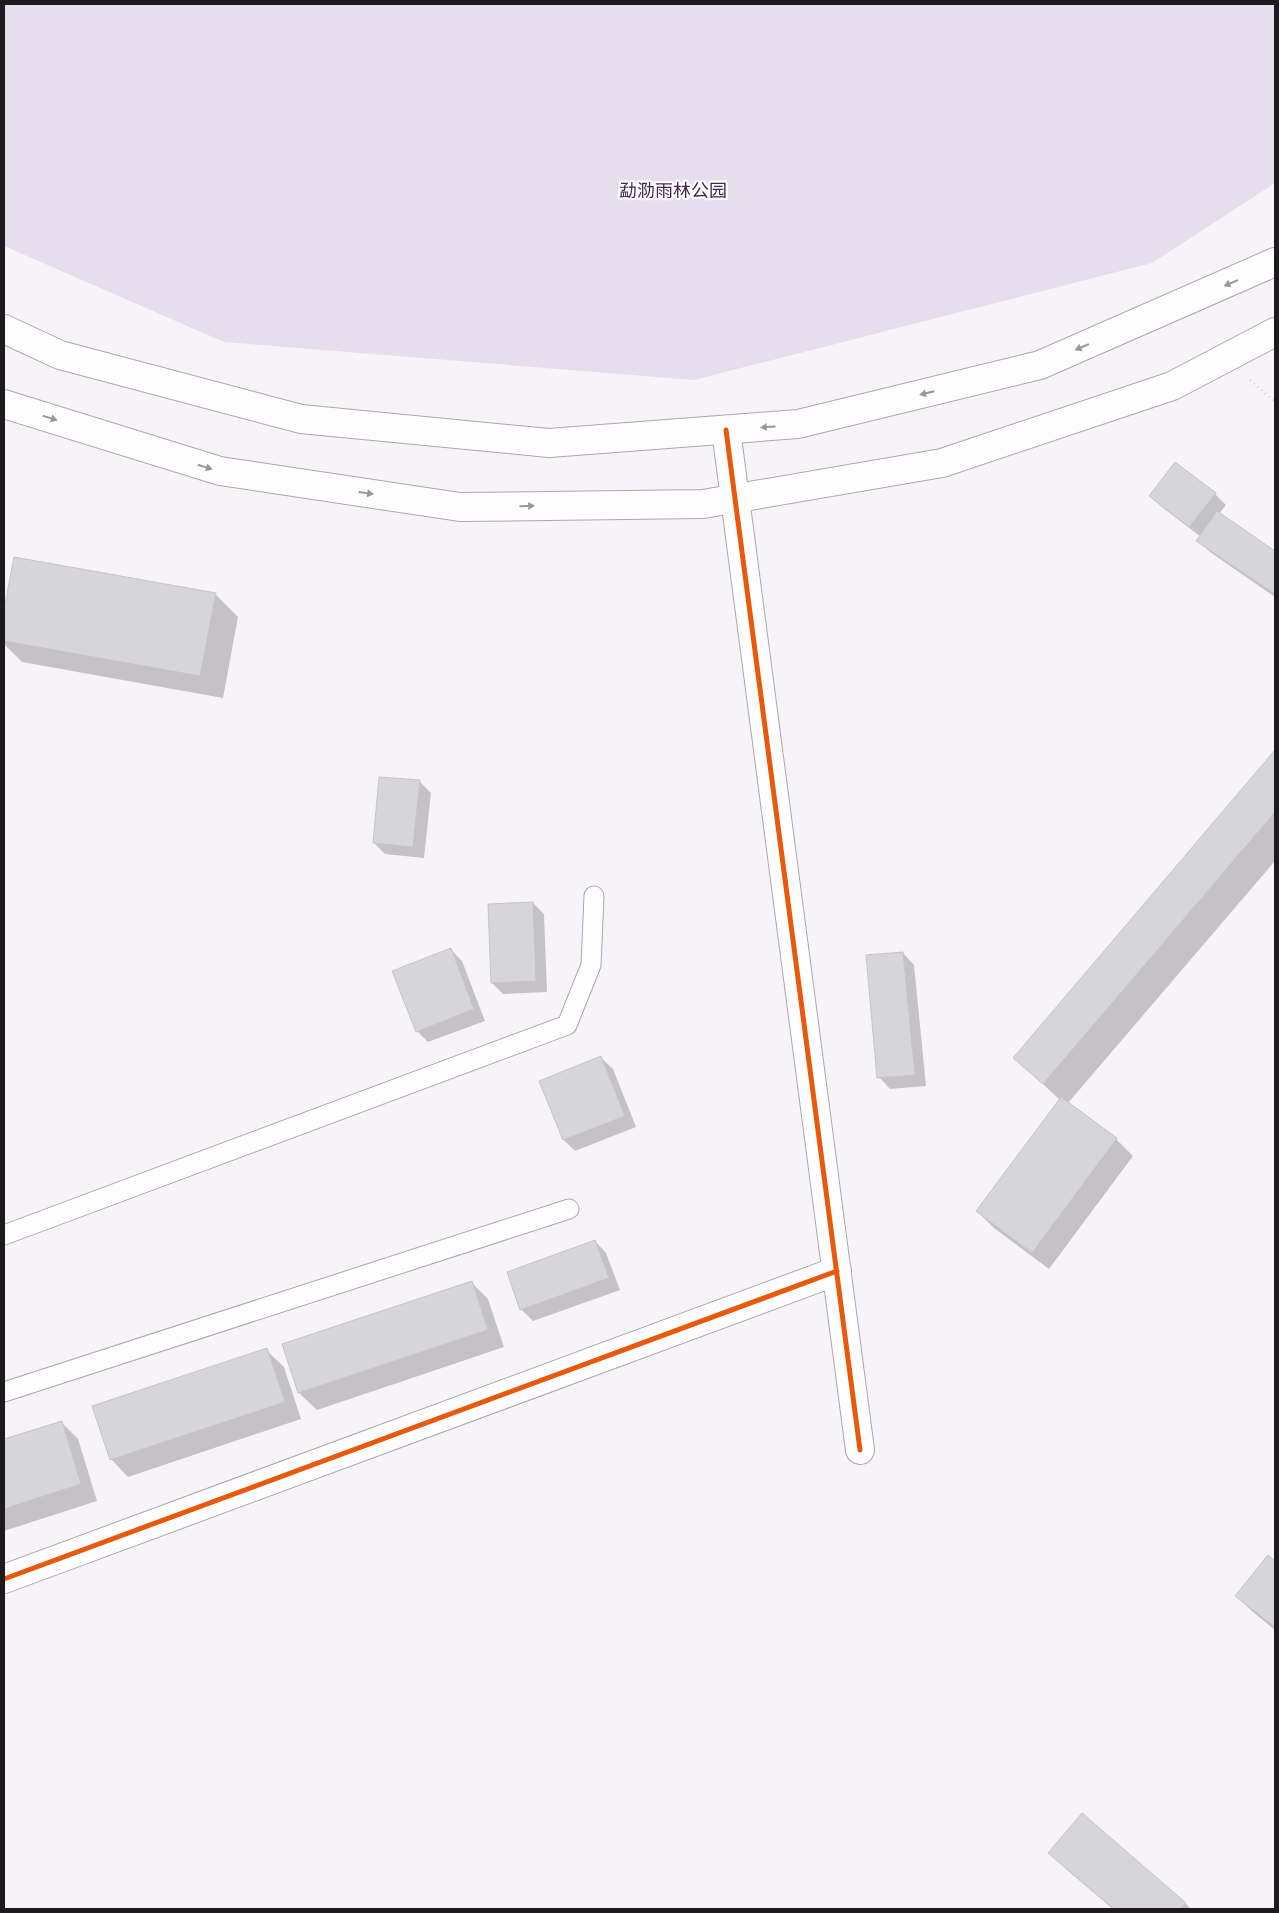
<svg xmlns="http://www.w3.org/2000/svg" width="1279" height="1913" viewBox="0 0 1279 1913" font-family="'Alegreya Sans','Noto Sans SC',sans-serif">
  <rect width="100%" height="100%" fill="#f6f3f9"/>
  <path fill="#e6deec" d="M 4,4 L 1275,4 L 1275,183 L 1152,263 L 694,380 L 224,342 L 4,246 Z"/>
  <path fill="#0003" d="M 1215,494 L 1226,505 L 1219,514 L 1275,552 L 1275,597 L 1210,552 L 1198,541 L 1201,537 L 1162,507 L 1151,496 Z
    M 15,558 L 215,594 L 238,617 L 223,698 L 22,662 L 4,644 L 4,617 Z
    M 1275,752 L 1275,861 L 1068,1103 L 1116,1139 L 1133,1156 L 1049,1269 L 994,1228 L 977,1211 L 1060,1100 L 1015,1058 Z
    M 419,781 L 431,793 L 424,858 L 385,854 L 374,843 Z
    M 533,903 L 544,914 L 547,992 L 503,994 L 492,983 Z
    M 451,950 L 462,961 L 485,1021 L 428,1042 L 417,1031 Z
    M 903,953 L 914,965 L 926,1086 L 890,1089 L 879,1077 Z
    M 601,1058 L 613,1069 L 636,1127 L 575,1151 L 564,1140 Z
    M 595,1241 L 606,1253 L 620,1290 L 533,1321 L 521,1309 Z
    M 471,1282 L 488,1299 L 504,1347 L 317,1410 L 299,1393 L 284,1345 Z
    M 266,1350 L 284,1367 L 301,1419 L 128,1477 L 111,1459 Z
    M 61,1422 L 78,1439 L 97,1501 L 4,1531 L 4,1440 Z
    M 1268,1556 L 1275,1562 L 1275,1630 L 1254,1613 L 1236,1596 Z
    M 1082,1815 L 1186,1904 L 1191,1909 L 1113,1909 L 1067,1870 L 1050,1853 Z"/>
  <path fill="#d6d6d8" stroke="#c5c5c7" d="M 1175,462 L 1216,493 L 1189,527 L 1149,496 Z
    M 1217,511 L 1275,551 L 1275,594 L 1196,541 Z
    M 14,557 L 216,593 L 200,676 L 4,641 L 4,610 Z
    M 1275,750 L 1275,812 L 1043,1084 L 1013,1058 Z
    M 379,777 L 420,780 L 413,847 L 373,843 Z
    M 533,902 L 536,981 L 491,983 L 488,904 Z
    M 451,948 L 474,1009 L 416,1032 L 392,971 Z
    M 903,952 L 915,1075 L 877,1078 L 866,955 Z
    M 601,1056 L 625,1116 L 563,1140 L 539,1081 Z
    M 1061,1097 L 1117,1138 L 1032,1253 L 976,1211 Z
    M 595,1240 L 609,1278 L 520,1310 L 507,1272 Z
    M 472,1281 L 488,1330 L 298,1393 L 282,1344 Z
    M 267,1348 L 285,1402 L 110,1460 L 92,1406 Z
    M 62,1421 L 81,1484 L 4,1509 L 4,1439 Z
    M 1268,1555 L 1275,1561 L 1275,1627 L 1235,1596 Z
    M 1082,1813 L 1186,1903 L 1181,1909 L 1114,1909 L 1048,1853 Z"/>
  <g fill="none" stroke-linecap="round" stroke-linejoin="round">
    <defs>
      <path id="service" d="M 4,1235 L 567,1025 L 591,965 L 594,896
        M 4,1392 L 569,1209"/>
      <path id="minor" d="M 726,430 L 860,1450
        M 4,1579 L 837,1271"/>
      <path id="secondary" d="M 4,329 L 60,355 L 301,419 L 549,443 L 798,424 L 1040,365 L 1275,262
        M 4,404 L 220,471 L 460,507 L 703,504 L 942,463 L 1172,386 L 1275,332"/>
    </defs>
    <use href="#service" stroke="#aba8ad" stroke-width="21"/>
    <use href="#minor" stroke="#aba8ad" stroke-width="30"/>
    <use href="#secondary" stroke="#aba8ad" stroke-width="30"/>
    <path stroke="#d5d4d6" stroke-width="3" stroke-dasharray="1 4" stroke-linecap="butt" d="M 1250,380 L 1275,402"/>
    <use href="#service" stroke="#fefdfe" stroke-width="19"/>
    <use href="#minor" stroke="#fefdfe" stroke-width="28"/>
    <use href="#secondary" stroke="#fefdfe" stroke-width="28"/>
    <defs>
      <path id="cycleway" d="M 726,430 L 860,1450
        M 4,1579 L 837,1271"/>
    </defs>
    <use href="#cycleway" stroke="#fff" stroke-width="8"/>
    <use href="#cycleway" stroke="#e8590c" stroke-width="5"/>
  </g>
  <defs><path id="oneway-solid" d="M-6-.8H1V-3.2L6.5 0L1 3.2V.8H-6Z" transform="scale(1.25)"/></defs>
  <g fill="#999799">
    <use href="#oneway-solid" transform="translate(1231 283) rotate(157)"/>
    <use href="#oneway-solid" transform="translate(1082 347) rotate(157)"/>
    <use href="#oneway-solid" transform="translate(927 393) rotate(166)"/>
    <use href="#oneway-solid" transform="translate(50 418) rotate(17)"/>
    <use href="#oneway-solid" transform="translate(768 427) rotate(176)"/>
    <use href="#oneway-solid" transform="translate(205 467) rotate(17)"/>
    <use href="#oneway-solid" transform="translate(366 493) rotate(8)"/>
    <use href="#oneway-solid" transform="translate(527 506) rotate(-1)"/>
  </g>
  <g text-anchor="middle" stroke-width="4.5" stroke-linejoin="round" paint-order="stroke">
    <g font-size="18" fill="#432751" stroke="#fff">
      <text x="673" y="197">勐泐雨林公园</text>
    </g>
  </g>
  <rect width="1279" height="1913" fill="none" stroke="#1d1a1e" stroke-width="10"/>
</svg>
